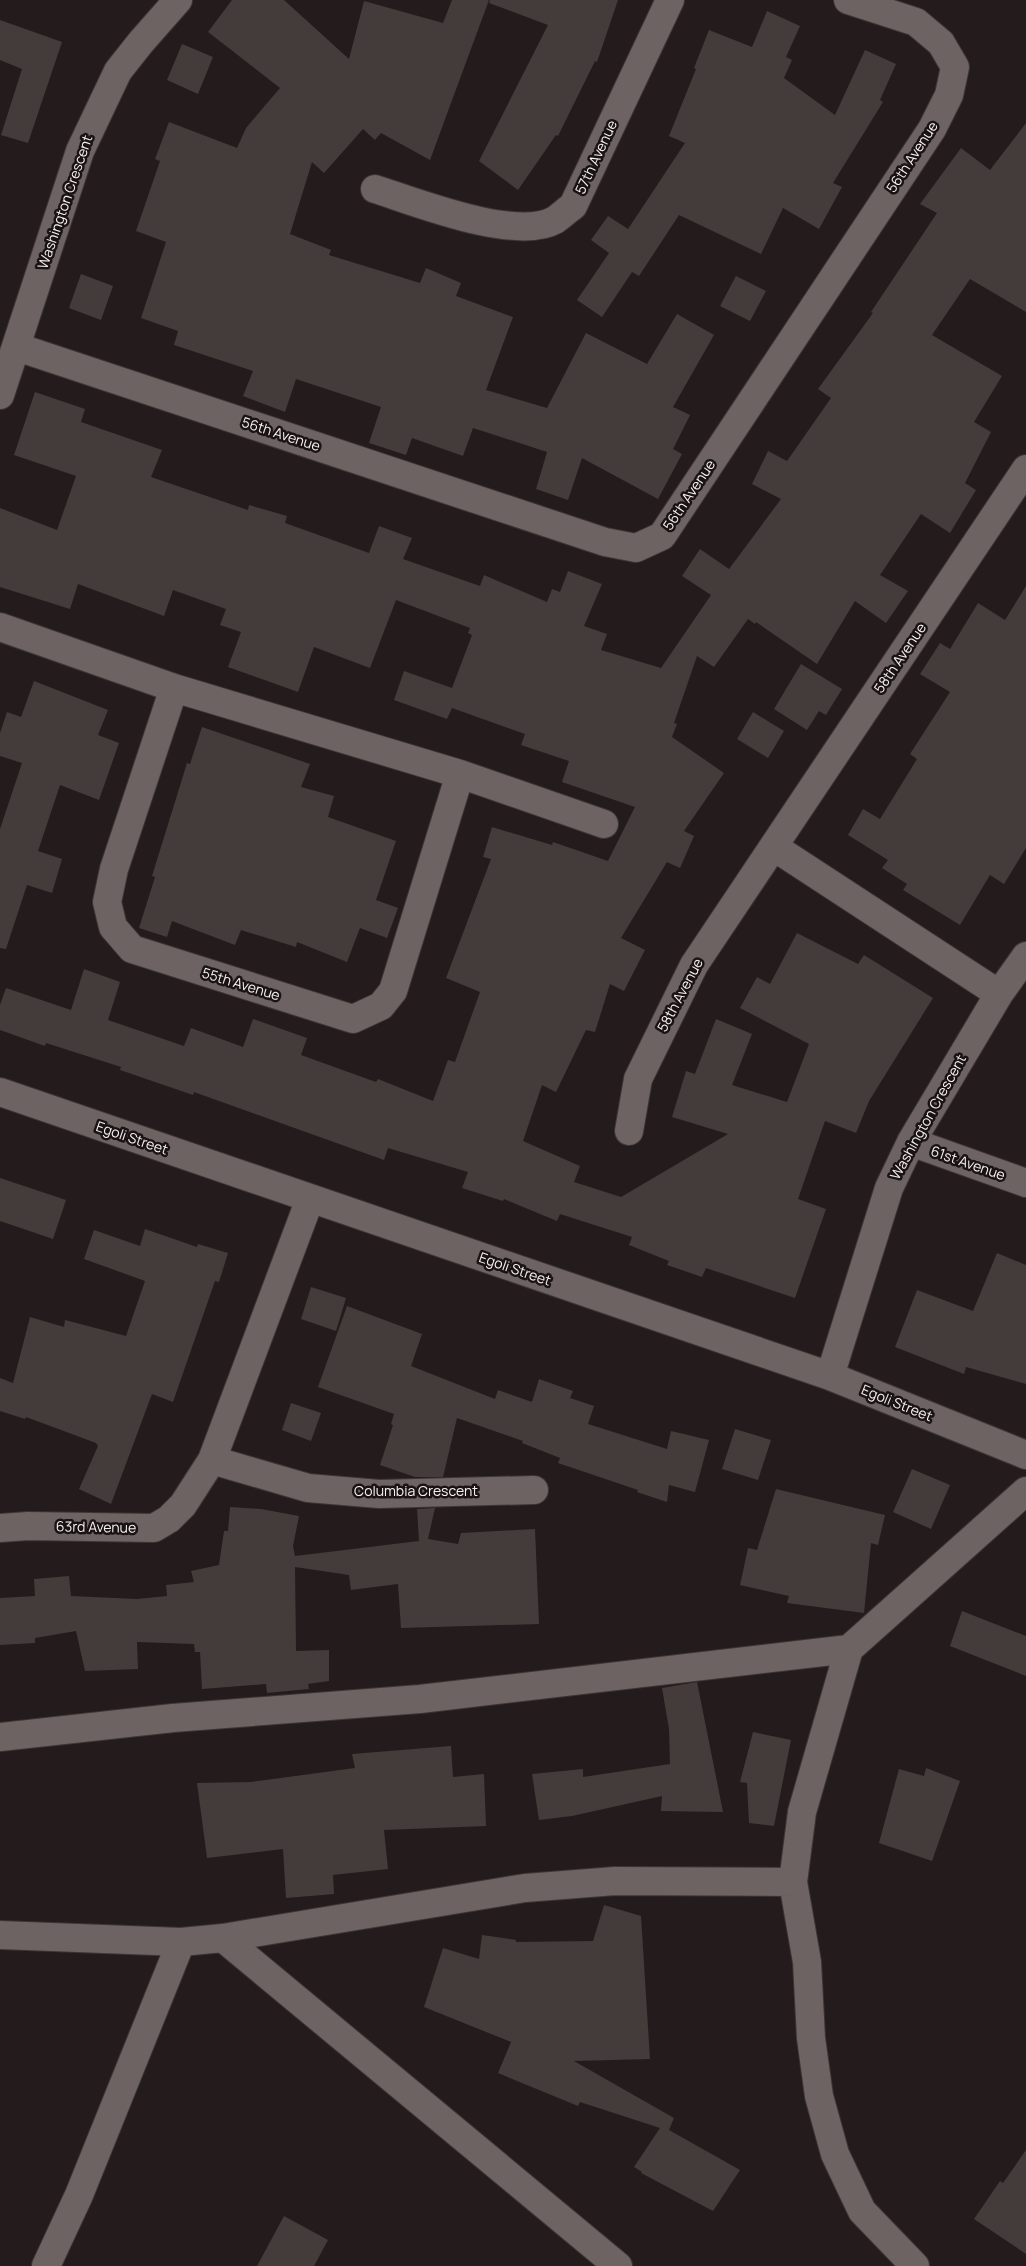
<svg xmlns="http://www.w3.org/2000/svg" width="1026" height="2266" viewBox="0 0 1026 2266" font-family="Manrope,sans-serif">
  <rect width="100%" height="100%" fill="#241c1c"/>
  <path fill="#443b3b" d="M 232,0 L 284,0 L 349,59 L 364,1 L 443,23 L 452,0 L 489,0 L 430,160 L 381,133 L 375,140 L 363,129 L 324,173 L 312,162 L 290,234 L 331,250 L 329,255 L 420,283 L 426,268 L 461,283 L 456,296 L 513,317 L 486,390 L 547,408 L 586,333 L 647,364 L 677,314 L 714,335 L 673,407 L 690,415 L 673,449 L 682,454 L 658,499 L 582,458 L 568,500 L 536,489 L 547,452 L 473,428 L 463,456 L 412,438 L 406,455 L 369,443 L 381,407 L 296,379 L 285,412 L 243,396 L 253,371 L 174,345 L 178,331 L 141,318 L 166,242 L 136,231 L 160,161 L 155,159 L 169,122 L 237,148 L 246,128 L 280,88 L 208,32 Z
    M 490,0 L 618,0 L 597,62 L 595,61 L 558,136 L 556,135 L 518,190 L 479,161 L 548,25 L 489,3 Z
    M 767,11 L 800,26 L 786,57 L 792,60 L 784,78 L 835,115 L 865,50 L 896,64 L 880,100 L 883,102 L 833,183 L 842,187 L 819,229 L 783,208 L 761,254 L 679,215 L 639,276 L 632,272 L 602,317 L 577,300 L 609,253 L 591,240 L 608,216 L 628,229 L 685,143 L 669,136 L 696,69 L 694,68 L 709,30 L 752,47 Z
    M 0,20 L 62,42 L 28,143 L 1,135 L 22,69 L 0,60 Z
    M 182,44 L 213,57 L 198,94 L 167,80 Z
    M 1026,123 L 1026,312 L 970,279 L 932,335 L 1002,376 L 974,422 L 991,432 L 965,483 L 976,490 L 950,533 L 921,514 L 880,575 L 908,591 L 886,623 L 855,601 L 817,664 L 756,622 L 755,624 L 748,619 L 714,667 L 697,656 L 674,723 L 677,724 L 672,737 L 724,773 L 684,831 L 694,836 L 680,868 L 667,862 L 621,938 L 645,950 L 624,991 L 610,984 L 595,1032 L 586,1030 L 556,1092 L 542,1085 L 523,1141 L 580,1166 L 574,1182 L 621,1197 L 728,1134 L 672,1117 L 686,1071 L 695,1074 L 716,1019 L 752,1034 L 732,1085 L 787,1102 L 809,1044 L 740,1008 L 757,977 L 770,984 L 797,933 L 858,964 L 864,955 L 933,998 L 869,1101 L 856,1133 L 825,1121 L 798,1199 L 826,1209 L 795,1298 L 706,1268 L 702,1277 L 667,1265 L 669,1261 L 629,1245 L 632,1237 L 560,1214 L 557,1221 L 504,1199 L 503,1201 L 462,1188 L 468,1172 L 388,1148 L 384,1160 L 194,1092 L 193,1095 L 120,1070 L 121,1067 L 46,1043 L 45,1046 L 0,1030 L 0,1005 L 6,988 L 71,1010 L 84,969 L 120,982 L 108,1020 L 184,1046 L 191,1028 L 243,1047 L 253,1019 L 307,1038 L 301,1055 L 376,1082 L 378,1079 L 433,1101 L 448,1060 L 455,1062 L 480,992 L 446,978 L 491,859 L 483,857 L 492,827 L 552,845 L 553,842 L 608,861 L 635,807 L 562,782 L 569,761 L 521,745 L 525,734 L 452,708 L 447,719 L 394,700 L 404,671 L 452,688 L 472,635 L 468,633 L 470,628 L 396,600 L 370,668 L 314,647 L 298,692 L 228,667 L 241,632 L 220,625 L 226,609 L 173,590 L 164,616 L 78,584 L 70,609 L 0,587 L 0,508 L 57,530 L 76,476 L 14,455 L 35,392 L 85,409 L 81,422 L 162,450 L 151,477 L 248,510 L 249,505 L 287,516 L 285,523 L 369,553 L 379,526 L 412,538 L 403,559 L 480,586 L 484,575 L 547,602 L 552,589 L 560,592 L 568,571 L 602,584 L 584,626 L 607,634 L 601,650 L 661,668 L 711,595 L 682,576 L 700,549 L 729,569 L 781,499 L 752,484 L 768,451 L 787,461 L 831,398 L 818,389 L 873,313 L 871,312 L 937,213 L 920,204 L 961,148 L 990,170 Z
    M 81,274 L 113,286 L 101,320 L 69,308 Z
    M 736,276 L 766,291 L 750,321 L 720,306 Z
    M 1026,586 L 1026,848 L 1004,884 L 990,875 L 960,925 L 903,890 L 907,884 L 882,868 L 888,860 L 848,835 L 863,809 L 880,819 L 917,759 L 910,754 L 950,692 L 920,674 L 940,643 L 950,649 L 978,603 L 1005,620 Z
    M 801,664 L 842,689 L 826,715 L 819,711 L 807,730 L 774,709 Z
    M 34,681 L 108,710 L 98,735 L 119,743 L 99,800 L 60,785 L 38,851 L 62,859 L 52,893 L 27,885 L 6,949 L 0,948 L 0,829 L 22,763 L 0,756 L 0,733 L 7,712 L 21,717 Z
    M 753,712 L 784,731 L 768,758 L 737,739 Z
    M 202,727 L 310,764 L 301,787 L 334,796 L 328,817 L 396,841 L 376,900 L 398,908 L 387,938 L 360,928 L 347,962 L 297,942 L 296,947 L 241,930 L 235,945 L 172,921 L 167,937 L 139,928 L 155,877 L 152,876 L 187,763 L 190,764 Z
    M 0,1178 L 66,1200 L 53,1239 L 0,1221 Z
    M 145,1229 L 197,1247 L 198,1244 L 228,1253 L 219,1282 L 215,1281 L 173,1402 L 152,1394 L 111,1504 L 79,1489 L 98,1446 L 96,1443 L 26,1417 L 25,1419 L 0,1411 L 0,1378 L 13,1383 L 30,1317 L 64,1327 L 65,1320 L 126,1336 L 145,1281 L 84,1259 L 94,1230 L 140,1246 Z
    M 997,1253 L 1026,1265 L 1026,1384 L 966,1367 L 964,1374 L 895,1347 L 917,1290 L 973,1311 Z
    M 311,1287 L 346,1298 L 336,1331 L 301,1319 Z
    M 347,1306 L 422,1334 L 411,1366 L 495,1399 L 498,1390 L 532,1402 L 539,1379 L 573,1391 L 570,1398 L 594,1406 L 588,1424 L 667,1449 L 671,1431 L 709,1440 L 695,1492 L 669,1485 L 667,1502 L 637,1492 L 638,1490 L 558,1463 L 560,1458 L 522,1443 L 523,1441 L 457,1418 L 443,1477 L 415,1477 L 380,1465 L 393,1425 L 391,1424 L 394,1414 L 318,1387 Z
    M 291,1403 L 321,1413 L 311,1441 L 282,1430 Z
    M 735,1429 L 771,1440 L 758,1480 L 722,1469 Z
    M 912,1469 L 950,1485 L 931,1529 L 893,1512 Z
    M 776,1489 L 885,1515 L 878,1545 L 871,1543 L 864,1613 L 787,1603 L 789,1596 L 740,1585 L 748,1548 L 757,1550 Z
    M 230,1507 L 261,1509 L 299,1516 L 293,1546 L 295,1556 L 419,1541 L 417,1509 L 435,1508 L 428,1539 L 458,1544 L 461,1533 L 535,1529 L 539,1624 L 401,1628 L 398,1584 L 351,1590 L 349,1575 L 295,1567 L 296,1651 L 329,1650 L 329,1681 L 308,1684 L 309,1689 L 267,1693 L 266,1684 L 202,1689 L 200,1652 L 195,1652 L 194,1644 L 137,1642 L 138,1669 L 85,1671 L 76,1631 L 35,1638 L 35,1643 L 0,1645 L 0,1598 L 35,1596 L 34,1579 L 69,1576 L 71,1596 L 137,1599 L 167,1596 L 166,1585 L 194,1582 L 191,1571 L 219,1565 L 224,1531 L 228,1531 Z
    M 962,1611 L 1026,1636 L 1026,1676 L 950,1646 Z
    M 697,1682 L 723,1812 L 661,1811 L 662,1796 L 572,1816 L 539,1820 L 532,1774 L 583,1769 L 583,1777 L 670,1764 L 669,1729 L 662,1688 Z
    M 753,1732 L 791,1740 L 774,1826 L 749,1823 L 747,1783 L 740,1782 Z
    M 451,1746 L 453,1777 L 484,1774 L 486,1826 L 384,1830 L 388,1869 L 333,1875 L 334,1894 L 286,1898 L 283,1849 L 207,1858 L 197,1783 L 251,1782 L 355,1768 L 352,1754 Z
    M 926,1768 L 960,1781 L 932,1861 L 879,1843 L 899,1769 L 924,1776 Z
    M 604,1905 L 641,1916 L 650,2059 L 574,2061 L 674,2118 L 669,2130 L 740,2170 L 713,2211 L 641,2173 L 642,2172 L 634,2167 L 660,2128 L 580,2102 L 578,2106 L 498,2073 L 511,2042 L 424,2007 L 443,1948 L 479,1959 L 482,1935 L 516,1940 L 516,1942 L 593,1941 Z
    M 1026,2150 L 1026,2254 L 974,2219 L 1000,2181 L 1003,2183 Z
    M 284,2216 L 328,2240 L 314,2266 L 257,2266 Z"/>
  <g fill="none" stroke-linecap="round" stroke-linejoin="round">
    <defs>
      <path id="minor" d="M 375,189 C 416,202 516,242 555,220 C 561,216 567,210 573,206 L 670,0
        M 17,347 L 605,542 L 636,548 L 662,536 L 932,129 L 949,95 L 955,67 L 941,43 L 916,22 L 848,0
        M 0,395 L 80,151 L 118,71 L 141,42 L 178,0
        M 0,627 L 174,688 L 460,774 L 604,824
        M 174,688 L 114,869 L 107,902 L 113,927 L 132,949 L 353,1019 L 381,1006 L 393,991 L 460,774
        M 774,847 L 999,994
        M 0,1092 L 830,1376 L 1026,1455
        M 629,1131 L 638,1079 L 694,965 L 1026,469
        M 911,1142 L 1026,1183
        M 830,1376 L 889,1188 L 911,1142 L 999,994 L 1026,956
        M 212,1460 L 308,1488 L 379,1494 L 534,1490
        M 0,1528 L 28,1526 L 154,1528 L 169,1519 L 183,1505 L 212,1460 L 310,1199
        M 849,1649 L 802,1812 L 793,1882 L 807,1962 L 811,2038 L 819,2096 L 835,2154 L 862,2211 L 915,2266
        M 0,1737 L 173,1718 L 420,1699 L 849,1649 L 1026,1491
        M 0,1935 L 181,1942 L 223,1938 L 525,1888 L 615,1881 L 793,1882
        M 223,1938 L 618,2266
        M 46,2266 L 79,2195 L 181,1942"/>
    </defs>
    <use href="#minor" stroke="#3c3635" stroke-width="30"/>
    <use href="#minor" stroke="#6d6363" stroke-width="28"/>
  </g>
  <g text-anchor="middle" stroke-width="5" stroke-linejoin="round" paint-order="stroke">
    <g font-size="14" fill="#f7f1f1" stroke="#1a1313">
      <text transform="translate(596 157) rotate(-65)" y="5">57th Avenue</text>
      <text transform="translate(912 157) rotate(-57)" y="5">56th Avenue</text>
      <text transform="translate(65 202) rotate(-71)" y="5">Washington Crescent</text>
      <text transform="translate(281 434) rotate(18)" y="5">56th Avenue</text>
      <text transform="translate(689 495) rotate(-56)" y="5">56th Avenue</text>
      <text transform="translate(900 658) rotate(-56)" y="5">58th Avenue</text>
      <text transform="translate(241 984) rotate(17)" y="5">55th Avenue</text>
      <text transform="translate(680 995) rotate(-62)" y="5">58th Avenue</text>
      <text transform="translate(928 1117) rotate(-61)" y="5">Washington Crescent</text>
      <text transform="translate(132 1138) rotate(19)" y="5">Egoli Street</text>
      <text transform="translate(968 1163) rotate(19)" y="5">61st Avenue</text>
      <text transform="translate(515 1269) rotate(19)" y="5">Egoli Street</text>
      <text transform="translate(897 1403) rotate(22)" y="5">Egoli Street</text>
      <text x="416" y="1496">Columbia Crescent</text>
      <text transform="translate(96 1527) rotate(1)" y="5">63rd Avenue</text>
    </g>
  </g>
</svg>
